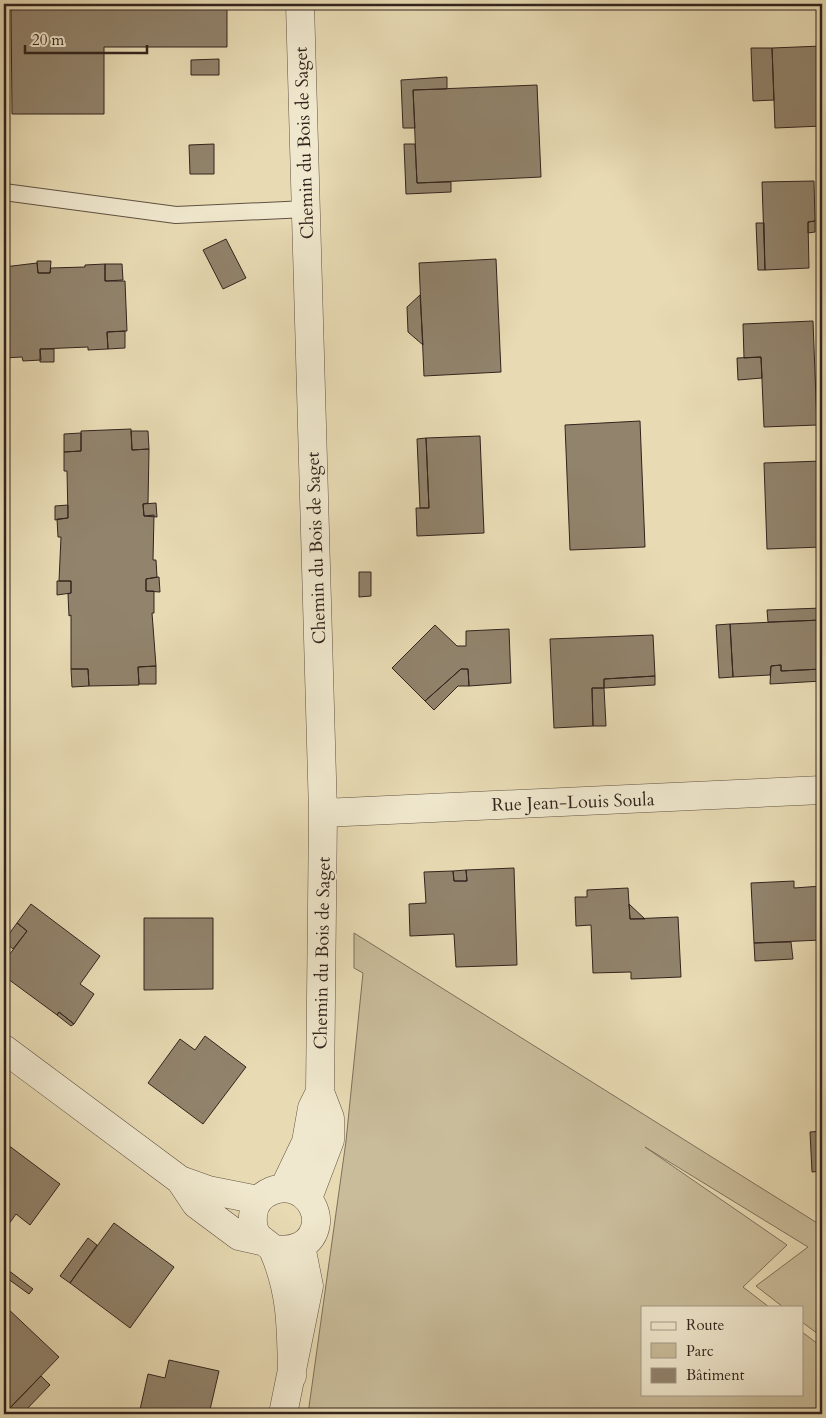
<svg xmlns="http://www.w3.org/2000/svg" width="826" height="1418" viewBox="0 0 826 1418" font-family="Cardo,serif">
  <rect width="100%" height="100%" fill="#e8dbb4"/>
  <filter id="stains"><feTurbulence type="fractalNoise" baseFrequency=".004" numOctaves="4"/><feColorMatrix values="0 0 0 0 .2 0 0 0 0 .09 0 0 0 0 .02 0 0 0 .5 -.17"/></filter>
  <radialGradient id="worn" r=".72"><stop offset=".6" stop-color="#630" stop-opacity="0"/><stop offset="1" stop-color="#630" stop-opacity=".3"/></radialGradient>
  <path fill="#c9bc9a" stroke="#7e705c" d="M 354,933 L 822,1226 L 822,1337 L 802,1322 L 802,1307 L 783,1307 L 756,1286 L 808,1247 L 645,1147 L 787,1245 L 743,1287 L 769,1307 L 642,1307 L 642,1394 L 802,1394 L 802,1332 L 822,1347 L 822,1414 L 308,1414 L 346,1141 L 363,973 L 354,968 Z"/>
  <path fill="#91836c" stroke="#32241d" d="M 11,4 L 227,4 L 227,47 L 104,47 L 104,114 L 12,114 Z
    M 822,46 L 822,126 L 775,128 L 772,48 Z
    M 751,48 L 772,48 L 774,100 L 753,101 Z
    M 219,59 L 219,75 L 191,75 L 191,60 Z
    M 447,77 L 447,89 L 413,90 L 415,128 L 403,128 L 401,80 Z
    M 537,85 L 541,177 L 417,183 L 413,90 Z
    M 214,144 L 214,174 L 190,174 L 189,145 Z
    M 404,144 L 415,144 L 417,183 L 451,182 L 451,192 L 406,194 Z
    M 814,181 L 815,221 L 808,222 L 809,268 L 765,270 L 762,182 Z
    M 815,221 L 815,232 L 808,233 L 808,222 Z
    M 756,223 L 764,223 L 765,270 L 758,270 Z
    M 226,239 L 246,278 L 223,289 L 203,250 Z
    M 496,259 L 501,372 L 424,376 L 419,263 Z
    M 37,261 L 51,261 L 50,273 L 38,273 Z
    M 37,263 L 38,273 L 50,273 L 51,268 L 85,267 L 85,265 L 105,264 L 105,281 L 125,281 L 127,331 L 107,332 L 108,349 L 88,350 L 88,347 L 40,349 L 41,360 L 23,361 L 22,357 L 4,358 L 4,267 Z
    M 105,264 L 122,264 L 123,280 L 105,281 Z
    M 420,295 L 423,345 L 408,332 L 407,307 Z
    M 813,321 L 817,425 L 764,427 L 761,357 L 744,358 L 743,324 Z
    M 125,331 L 125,348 L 108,349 L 107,332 Z
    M 40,349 L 54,349 L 54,362 L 40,362 Z
    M 761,357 L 762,378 L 738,380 L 737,358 Z
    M 640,421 L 645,547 L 570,550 L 565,425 Z
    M 131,429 L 132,450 L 149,449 L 148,503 L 143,504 L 144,516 L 154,515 L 153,560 L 156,560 L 157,577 L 146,579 L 146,591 L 154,591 L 154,613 L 152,613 L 156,666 L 138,667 L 139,685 L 89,686 L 88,669 L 71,669 L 71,615 L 69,616 L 68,594 L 71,593 L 71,581 L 59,581 L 61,537 L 58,537 L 57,519 L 68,518 L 67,471 L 64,471 L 64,452 L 81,451 L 81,431 Z
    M 131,431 L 148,431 L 149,449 L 132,450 Z
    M 81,433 L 81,451 L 64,452 L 64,434 Z
    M 480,436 L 484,533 L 417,536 L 416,508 L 429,508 L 426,438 Z
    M 426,438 L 429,508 L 420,508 L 417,439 Z
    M 822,461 L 822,500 L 820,500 L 822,547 L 767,549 L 764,463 Z
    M 820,500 L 822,500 L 822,515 L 821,515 Z
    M 156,503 L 157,517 L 144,516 L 143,504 Z
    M 68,505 L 68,518 L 55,520 L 55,506 Z
    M 359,572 L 371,572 L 371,596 L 359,597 Z
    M 159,577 L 160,592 L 146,591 L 146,579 Z
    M 57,581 L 71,581 L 71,593 L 57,595 Z
    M 822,608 L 822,620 L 768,622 L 767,610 Z
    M 822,620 L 822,669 L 781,671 L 781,665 L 771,666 L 770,675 L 733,677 L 730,624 Z
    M 730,624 L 733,677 L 719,678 L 716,625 Z
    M 435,625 L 457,646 L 466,646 L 466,631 L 509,629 L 511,683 L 469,686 L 468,669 L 461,669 L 425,701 L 392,668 Z
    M 653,635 L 655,676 L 604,679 L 604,688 L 592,688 L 593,726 L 554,728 L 550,639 Z
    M 781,665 L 781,671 L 822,669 L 822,681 L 770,684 L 771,666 Z
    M 156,666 L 156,684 L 139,684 L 138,667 Z
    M 71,669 L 88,669 L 89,686 L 72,687 Z
    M 461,669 L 468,669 L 469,686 L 458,686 L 434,710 L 425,701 Z
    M 655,676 L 655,685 L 604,688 L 604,679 Z
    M 592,688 L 604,688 L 606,726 L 593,726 Z
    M 514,868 L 517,965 L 456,967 L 454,934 L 410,936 L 409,904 L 426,903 L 424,872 L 453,871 L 454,881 L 467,881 L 466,870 Z
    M 466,870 L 467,881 L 454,881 L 453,871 Z
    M 794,881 L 794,888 L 822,886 L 822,940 L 754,943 L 751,883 Z
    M 628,888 L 630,919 L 678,917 L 681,977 L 631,979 L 631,972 L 593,973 L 591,925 L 576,926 L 575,897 L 587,897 L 587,890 Z
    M 31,904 L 100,956 L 80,984 L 94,994 L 74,1024 L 59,1012 L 57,1015 L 4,976 L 4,962 L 27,931 L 17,923 Z
    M 629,904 L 645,919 L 630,919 Z
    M 144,918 L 213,918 L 213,989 L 144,990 Z
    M 17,923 L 27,931 L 13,949 L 4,941 Z
    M 791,942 L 793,959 L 755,961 L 754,943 Z
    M 59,1012 L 74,1024 L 71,1026 L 57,1015 Z
    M 205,1036 L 246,1067 L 203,1124 L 148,1083 L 180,1039 L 195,1050 Z
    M 822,1131 L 822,1171 L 812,1172 L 810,1132 Z
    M 4,1142 L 60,1184 L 30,1225 L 16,1214 L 6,1228 L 4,1227 Z
    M 114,1223 L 174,1267 L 130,1328 L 70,1283 Z
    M 88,1238 L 97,1245 L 70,1283 L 60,1276 Z
    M 4,1267 L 33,1289 L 29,1294 L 4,1276 Z
    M 5,1306 L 59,1357 L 7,1411 L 4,1407 Z
    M 169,1360 L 219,1371 L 209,1414 L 139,1414 L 148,1374 L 165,1378 Z
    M 41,1376 L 50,1385 L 22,1414 L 11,1414 L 7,1411 Z"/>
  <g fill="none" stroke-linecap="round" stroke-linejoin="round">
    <defs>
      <path id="lane" d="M 4,192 L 176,215 L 306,209"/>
      <path id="street" d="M 300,4 L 323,813 L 320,1092 L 330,1118 L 330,1140 L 308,1198
        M 323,813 L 822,790
        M 4,1049 L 180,1180 L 208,1190 L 259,1200
        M 180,1180 L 196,1204 L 239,1236 L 261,1241
        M 284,1188 L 306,1142 L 312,1108 L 320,1092
        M 273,1249 C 292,1252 313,1246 316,1223 C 317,1212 311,1200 302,1194 C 284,1181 254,1192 253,1216 C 251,1243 269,1239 274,1252 C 292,1294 291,1331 292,1376
        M 283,1414 L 309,1286 L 301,1246"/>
    </defs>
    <use href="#lane" stroke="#605243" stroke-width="18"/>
    <use href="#street" stroke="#605243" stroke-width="29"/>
    <use href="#lane" stroke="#f0e8ce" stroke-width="16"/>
    <use href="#street" stroke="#f0e8ce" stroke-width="28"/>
  </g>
  <g text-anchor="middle" stroke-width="4" stroke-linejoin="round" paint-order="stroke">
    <g font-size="18" fill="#32241d" stroke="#f0e8ce">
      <text transform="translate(304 143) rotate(-92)" y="6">Chemin du Bois de Saget</text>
      <text transform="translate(316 548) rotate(-92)" y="6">Chemin du Bois de Saget</text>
      <text transform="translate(573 802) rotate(-2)" y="6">Rue Jean-Louis Soula</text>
      <text transform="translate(322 953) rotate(-89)" y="6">Chemin du Bois de Saget</text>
    </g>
  </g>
  <rect width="826" height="1418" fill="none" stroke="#e8dbb4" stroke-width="20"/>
  <rect x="5" y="5" width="816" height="1408" fill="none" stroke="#32241d" stroke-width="2.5"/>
  <rect x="10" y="10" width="806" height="1398" fill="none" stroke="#32241d"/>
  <rect x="641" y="1306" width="162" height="90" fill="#f0e8ce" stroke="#a49a87"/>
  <rect x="651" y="1322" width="25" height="8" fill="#f0e8ce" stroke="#a49a87"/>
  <text x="686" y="1330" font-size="15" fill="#32241d">Route</text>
  <rect x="651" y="1343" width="25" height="15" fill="#c9bc9a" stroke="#a49a87"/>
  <text x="686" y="1356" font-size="15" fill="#32241d">Parc</text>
  <rect x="651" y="1368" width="25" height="15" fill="#91836c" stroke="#a49a87"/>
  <text x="686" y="1380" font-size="15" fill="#32241d">Bâtiment</text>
  <path d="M25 45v8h122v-8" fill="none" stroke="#32241d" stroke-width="2.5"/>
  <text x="32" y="45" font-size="15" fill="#32241d" stroke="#f0e8ce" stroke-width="4" paint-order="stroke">20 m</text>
  <rect width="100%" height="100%" filter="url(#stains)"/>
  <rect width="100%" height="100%" fill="url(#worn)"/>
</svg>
